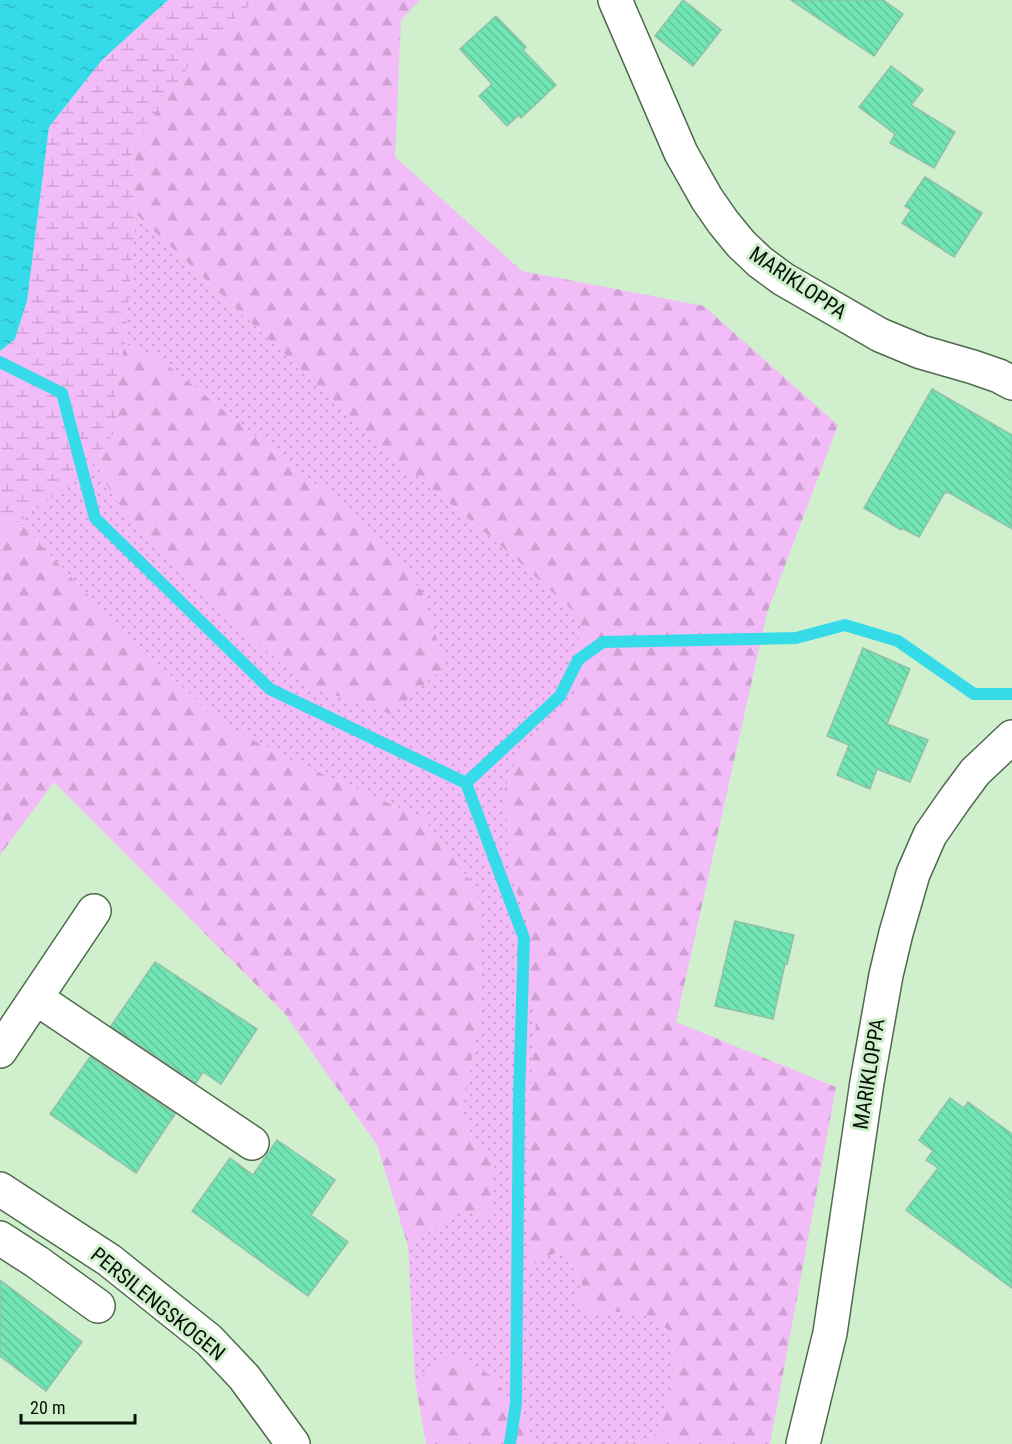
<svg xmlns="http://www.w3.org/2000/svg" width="1012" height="1444" viewBox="0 0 1012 1444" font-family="'Roboto Condensed',sans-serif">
  <defs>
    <pattern id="grass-dots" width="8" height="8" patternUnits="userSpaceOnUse" patternTransform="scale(1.5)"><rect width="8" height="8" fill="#f2bcf8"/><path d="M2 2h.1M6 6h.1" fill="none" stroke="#cea1d3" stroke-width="1.8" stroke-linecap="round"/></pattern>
    <pattern id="forest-firs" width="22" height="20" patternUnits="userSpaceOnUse" patternTransform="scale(1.5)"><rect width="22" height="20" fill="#f2bcf8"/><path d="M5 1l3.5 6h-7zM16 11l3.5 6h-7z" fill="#cea1d3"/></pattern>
    <pattern id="wetland-marsh" width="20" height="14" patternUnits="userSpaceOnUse" patternTransform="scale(1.5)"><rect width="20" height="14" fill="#f2bcf8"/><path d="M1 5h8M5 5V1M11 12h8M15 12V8" fill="none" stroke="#cea1d3"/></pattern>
    <pattern id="water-ripples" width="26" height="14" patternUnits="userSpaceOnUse" patternTransform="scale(1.5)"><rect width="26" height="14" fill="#35dbe8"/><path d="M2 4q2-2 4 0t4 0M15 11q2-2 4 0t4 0" fill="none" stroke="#2dbbc6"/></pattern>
    <pattern id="building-back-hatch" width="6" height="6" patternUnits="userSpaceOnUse" patternTransform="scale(1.5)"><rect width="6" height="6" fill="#71e6b4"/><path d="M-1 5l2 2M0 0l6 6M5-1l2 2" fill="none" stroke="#60c499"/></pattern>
  </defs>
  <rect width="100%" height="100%" fill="#d0f0cd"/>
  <path fill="url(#grass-dots)" d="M 136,214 L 395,458 L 507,551 L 581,618 L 574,699 L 517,755 L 510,873 L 529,927 L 514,958 L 522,989 L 537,1010 L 527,1129 L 531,1265 L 563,1249 L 582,1284 L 576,1300 L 592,1312 L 643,1311 L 671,1332 L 675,1380 L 654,1437 L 626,1444 L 533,1444 L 524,1419 L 454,1354 L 415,1380 L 408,1246 L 460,1210 L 488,1218 L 494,1167 L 461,1118 L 482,1006 L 477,890 L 424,819 L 291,760 L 219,722 L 105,613 L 19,522 L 80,478 L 95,462 L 114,498 L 365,524 L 160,359 L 125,344 Z"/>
  <path fill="url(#forest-firs)" d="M 255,0 L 420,0 L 401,20 L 395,157 L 522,271 L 704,306 L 838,425 L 767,613 L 676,1022 L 836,1087 L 770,1444 L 626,1444 L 654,1436 L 675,1380 L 671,1332 L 643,1312 L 592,1312 L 576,1300 L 582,1284 L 563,1249 L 530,1266 L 527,1129 L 537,1010 L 522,989 L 514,958 L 529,927 L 510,873 L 504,791 L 517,755 L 574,699 L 581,618 L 507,551 L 395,458 L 136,214 L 131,146 L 198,54 Z
    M 125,344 L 160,359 L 365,524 L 422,591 L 445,666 L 391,714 L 306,685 L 185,579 L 114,498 L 95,462 L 118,426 L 115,382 Z
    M 19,522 L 105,613 L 219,722 L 291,760 L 424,819 L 477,890 L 482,1006 L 461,1118 L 494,1167 L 489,1218 L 460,1210 L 408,1246 L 377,1145 L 285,1014 L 54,782 L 0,855 L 0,523 Z
    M 454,1354 L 493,1377 L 524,1419 L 533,1444 L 426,1444 L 415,1380 Z"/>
  <path fill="url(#wetland-marsh)" d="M 168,0 L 255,0 L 198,54 L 131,146 L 136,214 L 125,344 L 115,382 L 118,426 L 95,462 L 80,478 L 19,522 L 0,523 L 0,351 L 15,339 L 27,301 L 49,127 L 102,60 Z"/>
  <path fill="url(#water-ripples)" d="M 0,0 L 168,0 L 102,60 L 49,127 L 27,301 L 15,339 L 0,351 Z"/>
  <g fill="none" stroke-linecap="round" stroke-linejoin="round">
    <path stroke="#35dbe8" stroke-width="12" d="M 0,362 L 62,393 L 95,518 L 270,689 L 466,783 L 524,938 L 519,1096 L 516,1403 L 510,1444
      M 466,783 L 560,696 L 578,660 L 603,642 L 796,638 L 845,625 L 898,641 L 974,694 L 1012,694"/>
  </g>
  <path fill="url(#building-back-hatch)" stroke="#92bfa9" stroke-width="1.5" d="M 683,0 L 721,30 L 693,66 L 655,36 Z
    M 791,0 L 883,0 L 903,14 L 874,56 Z
    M 496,16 L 526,47 L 523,50 L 556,85 L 521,118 L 519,115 L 507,126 L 479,96 L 492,84 L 460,49 Z
    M 891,66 L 923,90 L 911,105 L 955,132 L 934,168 L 890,143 L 895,134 L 859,107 Z
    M 925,177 L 982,213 L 954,257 L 902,223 L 911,210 L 905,206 Z
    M 932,389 L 1012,435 L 1012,529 L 948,492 L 947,493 L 945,492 L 919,537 L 902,528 L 901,530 L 864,508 Z
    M 863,648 L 910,669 L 887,724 L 928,740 L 910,782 L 877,769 L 870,789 L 837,775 L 849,745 L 827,736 Z
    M 735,921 L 794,935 L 787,964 L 785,964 L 773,1019 L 715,1006 Z
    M 155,962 L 257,1029 L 221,1084 L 203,1072 L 196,1083 L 111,1026 Z
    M 90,1057 L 175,1114 L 136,1173 L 50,1114 Z
    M 950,1098 L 964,1108 L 968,1102 L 1012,1134 L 1012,1288 L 906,1210 L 938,1168 L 926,1160 L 933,1151 L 919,1140 Z
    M 277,1140 L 335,1180 L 311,1215 L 348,1242 L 308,1296 L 192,1211 L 230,1158 L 253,1175 Z
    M 0,1280 L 82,1342 L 46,1391 L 0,1356 Z"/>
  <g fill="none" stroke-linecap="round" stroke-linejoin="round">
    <defs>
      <path id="minor" d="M 615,0 L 681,153 L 707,199 L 723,222 L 741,244 L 760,262 L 783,279 L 880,335 L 921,352 L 973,367 L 999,376 L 1012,383
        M 36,998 L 252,1143
        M 0,1051 L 94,911
        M 0,1189 L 109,1260 L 209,1340 L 244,1377 L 293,1444
        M 0,1238 L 37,1262 L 98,1306
        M 803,1444 L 830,1333 L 867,1082 L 886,975 L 896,933 L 913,874 L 930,835 L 955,799 L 975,772 L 1012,737"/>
    </defs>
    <use href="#minor" stroke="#4f6a4d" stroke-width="36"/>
    <use href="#minor" stroke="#fff" stroke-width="33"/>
  </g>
  <g text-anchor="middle" stroke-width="6" stroke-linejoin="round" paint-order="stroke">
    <g font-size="21" fill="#071207" stroke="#d0f0cd">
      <text transform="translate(798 283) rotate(34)" y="7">MARIKLOPPA</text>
      <text transform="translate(869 1074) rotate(-81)" y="7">MARIKLOPPA</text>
      <text transform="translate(158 1304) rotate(39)" y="7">PERSILENGSKOGEN</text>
    </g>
  </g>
  <path d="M21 1414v9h114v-9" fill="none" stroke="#071207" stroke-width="3"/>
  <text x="30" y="1414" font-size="18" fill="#071207" stroke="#d0f0cd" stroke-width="4.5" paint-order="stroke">20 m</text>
</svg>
